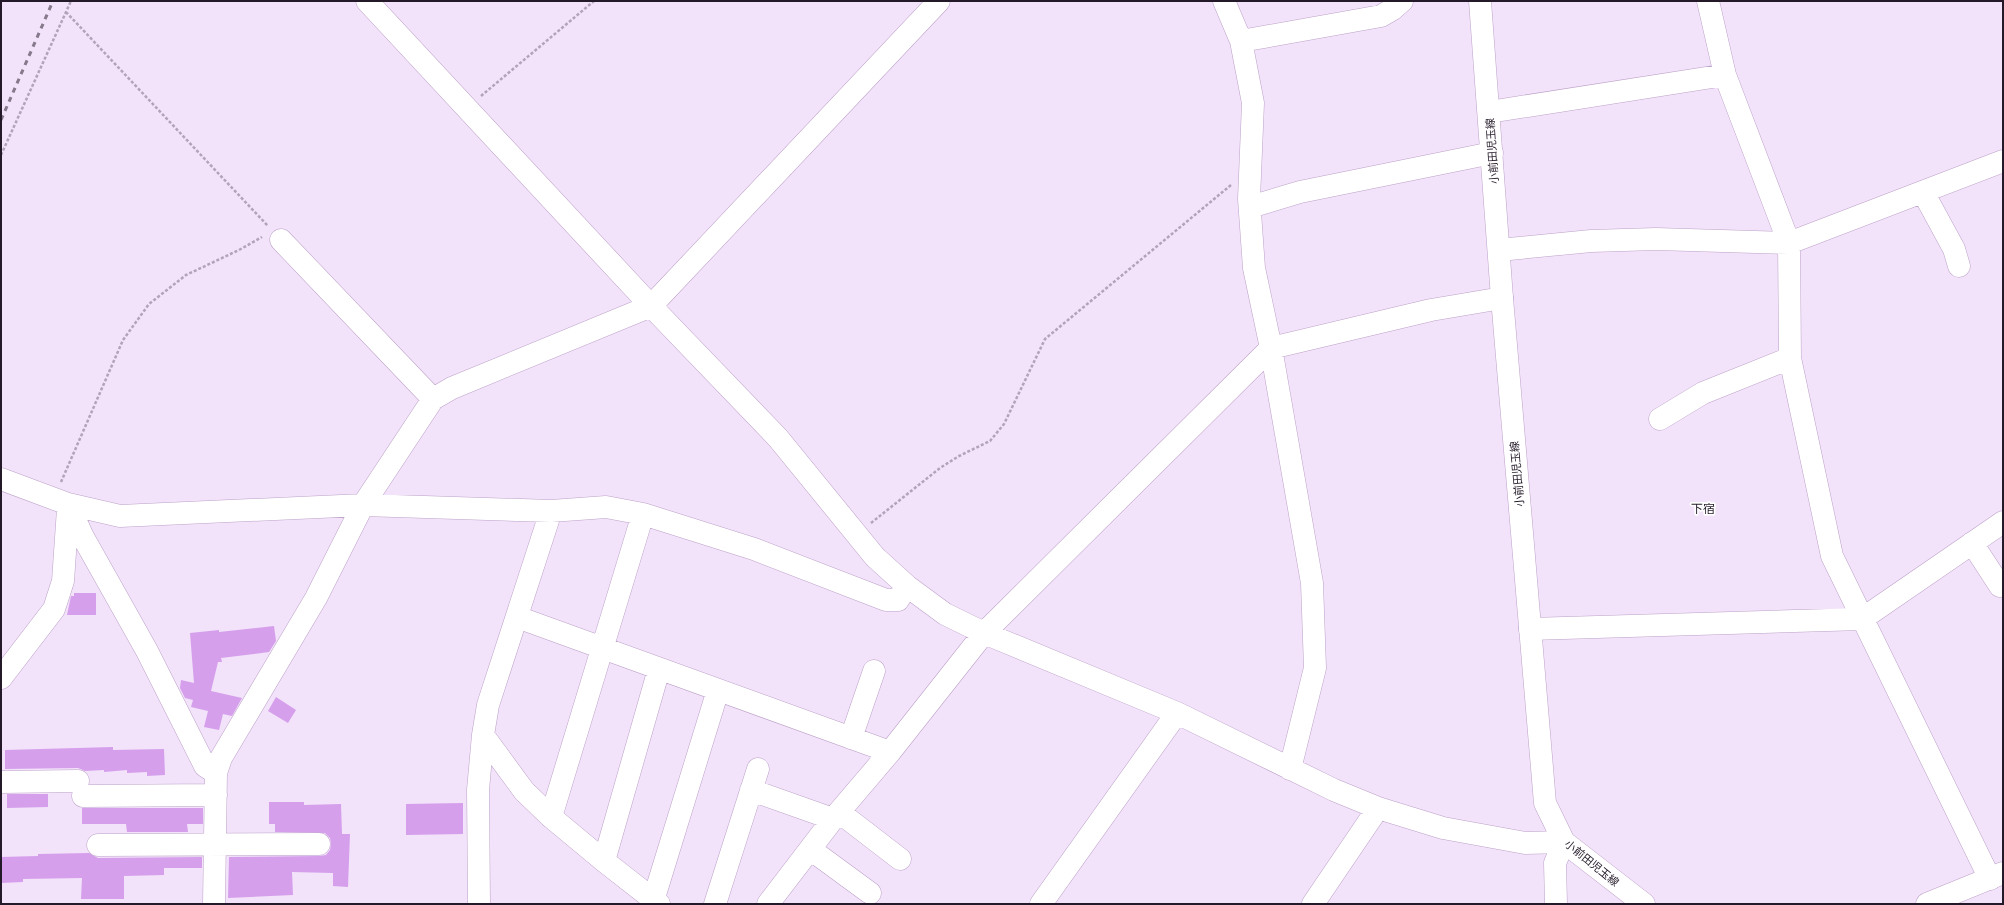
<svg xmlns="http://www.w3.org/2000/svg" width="2004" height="905" viewBox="0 0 2004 905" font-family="Overpass,'Noto Sans JP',sans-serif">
  <rect width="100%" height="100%" fill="#f2e2fa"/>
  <path fill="#d59fec" d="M 74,593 L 96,593 L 96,615 L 67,615 L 71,596 L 74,596 Z
    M 274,626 L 276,641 L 269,652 L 221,658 L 222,662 L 218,662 L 211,691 L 242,698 L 232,716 L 223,714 L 219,730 L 204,727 L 208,711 L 191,707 L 193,700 L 185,698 L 180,688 L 181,680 L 194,683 L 190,633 L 219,630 L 219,632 Z
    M 276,697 L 296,710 L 288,723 L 268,711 Z
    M 113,747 L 113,750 L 164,749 L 165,775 L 147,776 L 147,772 L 127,773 L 127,770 L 104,772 L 104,770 L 85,771 L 78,768 L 5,769 L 5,750 Z
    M 7,794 L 48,794 L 48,807 L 7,808 Z
    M 269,802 L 304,802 L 304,805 L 341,804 L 342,834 L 350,834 L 348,887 L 333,886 L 333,873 L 292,872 L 293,895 L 228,898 L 229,857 L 319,856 L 326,855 L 330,850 L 331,844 L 330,838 L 325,833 L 275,832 L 275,824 L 269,824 Z
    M 463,803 L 463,834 L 406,835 L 406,804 Z
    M 82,808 L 203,808 L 203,824 L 187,824 L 188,832 L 127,832 L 126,824 L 82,824 Z
    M 89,853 L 98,858 L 202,857 L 202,868 L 164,868 L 164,875 L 124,876 L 124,899 L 81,899 L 82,878 L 23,879 L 23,882 L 1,883 L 1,857 L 38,856 L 38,854 Z"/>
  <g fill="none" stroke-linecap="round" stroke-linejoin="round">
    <defs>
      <path id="minor" d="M 367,1 L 651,306 L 778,438 L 875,557 L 907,586 L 945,614 L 984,633 L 1177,713 L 1334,790 L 1378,808 L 1443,828 L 1525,843 L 1564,842 L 1555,863 L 1556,904
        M 1224,1 L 1241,41 L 1253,103 L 1249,199 L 1254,268 L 1271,348 L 1312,583 L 1315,668 L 1290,769
        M 1708,1 L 1725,75 L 1789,243 L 1790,358 L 1832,556 L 1990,879
        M 1241,41 L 1381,16 L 1393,9 L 1402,1
        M 1489,112 L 1725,75
        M 1923,192 L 1954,249 L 1959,266
        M 1250,207 L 1300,192 L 1492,153
        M 281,240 L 433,399
        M 1499,250 L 1591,241 L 1656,239 L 1789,243 L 2003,161
        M 1660,419 L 1703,393 L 1790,358
        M 1,479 L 68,504 L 120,516 L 363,505 L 551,511 L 606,507 L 643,514 L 754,549 L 886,600 L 898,600 L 907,586
        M 68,504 L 83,537 L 147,651 L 205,766 L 216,773
        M 1972,543 L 2000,586
        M 517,617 L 890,752
        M 1530,629 L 1862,619 L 2003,522
        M 1,678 L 54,609 L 63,581 L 68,509
        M 483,735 L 524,791 L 551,817 L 604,861 L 659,904
        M 851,738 L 874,671
        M 1,782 L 78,781
        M 751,790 L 833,819
        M 83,796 L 216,795
        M 839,812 L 900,859
        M 551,817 L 643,514
        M 98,845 L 319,844
        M 810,849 L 870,893
        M 604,861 L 659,669
        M 653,901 L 718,690
        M 214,904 L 216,773 L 221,758 L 316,598 L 363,505 L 433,399 L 452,388 L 651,306 L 939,1
        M 479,904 L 478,790 L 483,735 L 488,705 L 551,511
        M 715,904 L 758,769
        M 768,904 L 833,819 L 890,752 L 984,633 L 1271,348 L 1431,310 L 1502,298
        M 1041,904 L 1177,713
        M 1313,904 L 1378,808"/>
      <path id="major" d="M 1480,1 L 1502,298 L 1545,803 L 1564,842 L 1644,904
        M 1927,904 L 2003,873"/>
    </defs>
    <use href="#minor" stroke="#bda2c8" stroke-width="23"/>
    <use href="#major" stroke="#bda2c8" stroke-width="23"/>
    <path stroke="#b1a3b9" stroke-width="2.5" stroke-dasharray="3 2" stroke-linecap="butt" d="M 66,12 L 268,226
      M 481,96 L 594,1
      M 1,155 L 71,1
      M 61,482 L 123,340 L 149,304 L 186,275 L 239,250 L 262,237
      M 871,523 L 940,468 L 959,456 L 990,441 L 1004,424 L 1045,339 L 1231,185"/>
    <use href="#minor" stroke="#fff" stroke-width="22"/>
    <use href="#major" stroke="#fff" stroke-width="22"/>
    <path stroke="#86798c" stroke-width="3" stroke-dasharray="5 5" stroke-linecap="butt" d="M 1,120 L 53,1"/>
  </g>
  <g text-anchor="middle" stroke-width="3.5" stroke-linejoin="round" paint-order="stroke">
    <g font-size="11" fill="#231928" stroke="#fff">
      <text transform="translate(1492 151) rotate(-94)" y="4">小前田児玉線</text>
      <text transform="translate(1517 474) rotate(-95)" y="4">小前田児玉線</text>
      <text transform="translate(1592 863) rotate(39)" y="4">小前田児玉線</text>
    </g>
    <g font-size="12" fill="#231928" stroke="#fff">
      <text x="1703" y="513">下宿</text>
    </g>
  </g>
  <rect width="2004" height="905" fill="none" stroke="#231928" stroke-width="4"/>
</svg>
